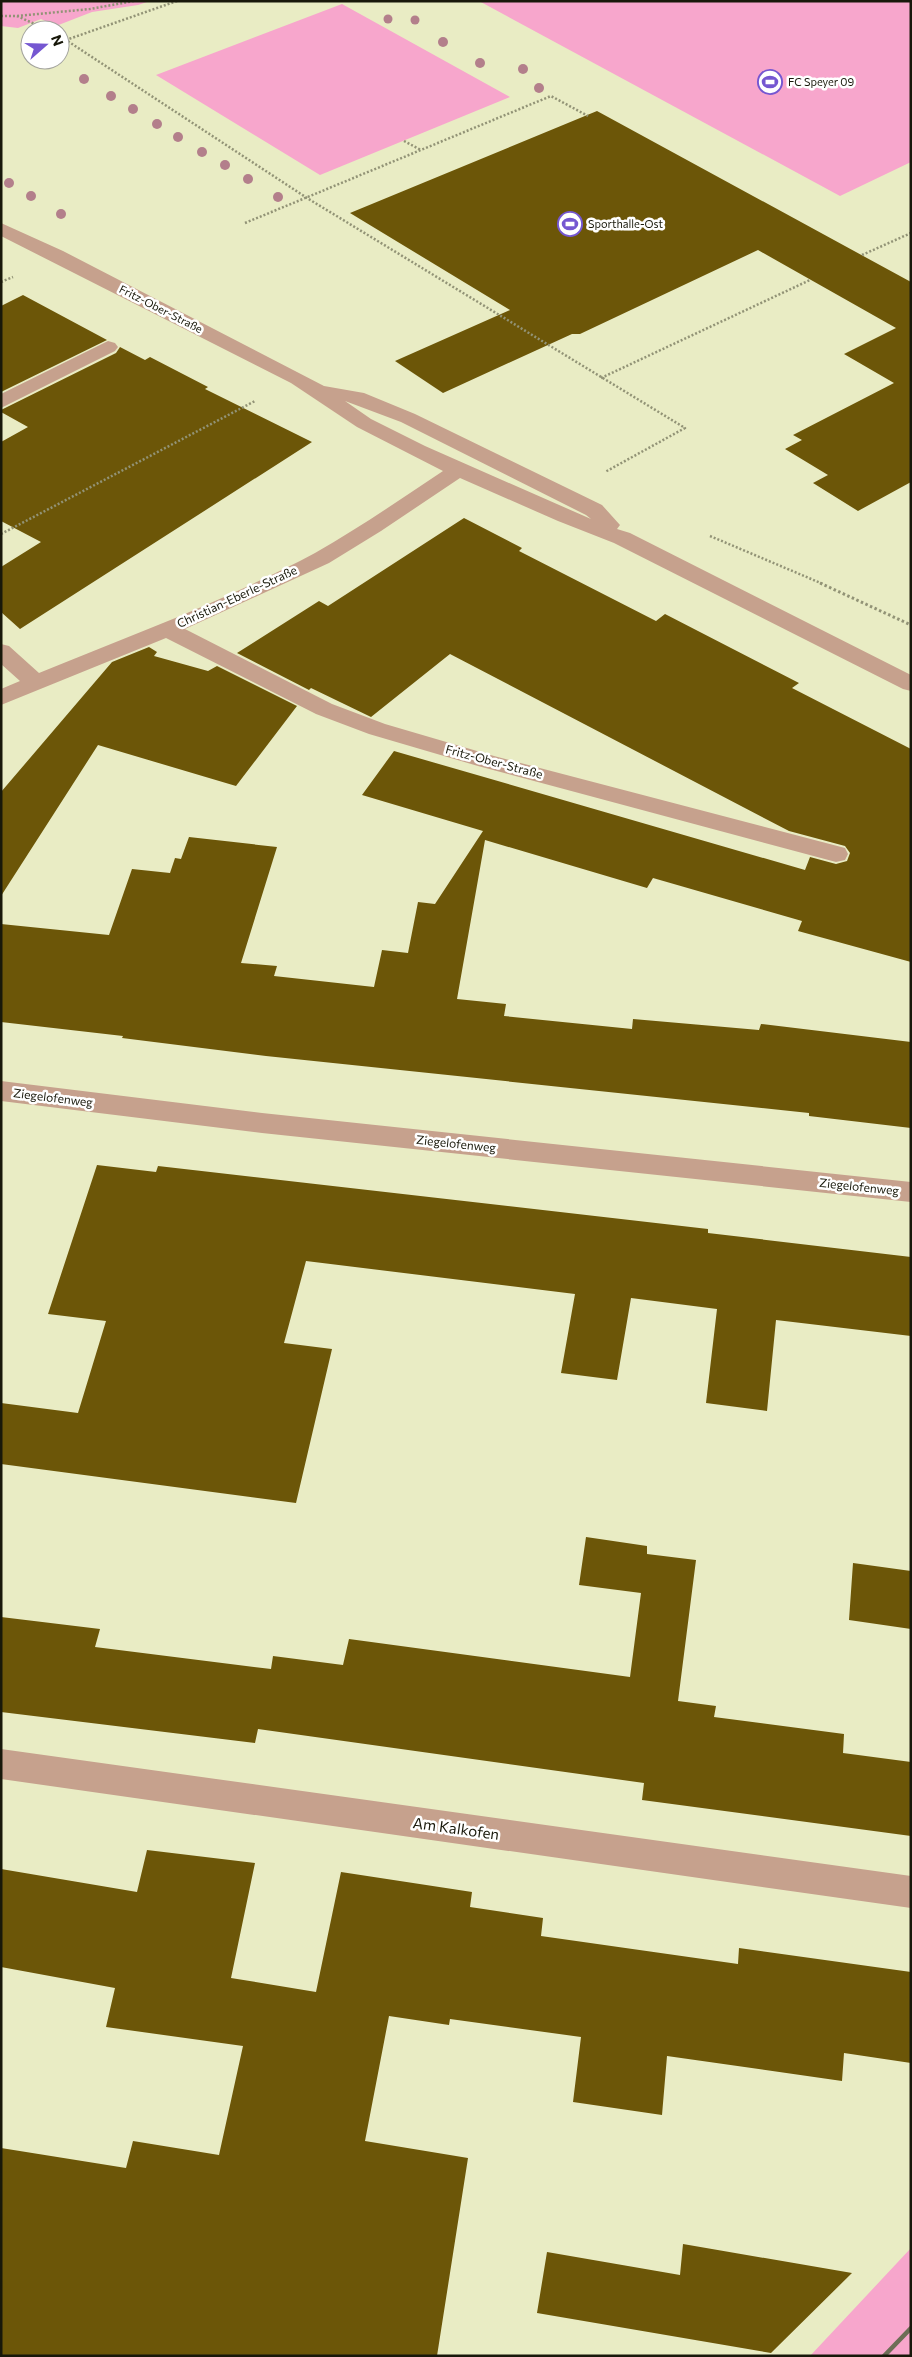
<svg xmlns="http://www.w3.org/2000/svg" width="912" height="2357" viewBox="0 0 912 2357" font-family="Commissioner,sans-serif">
  <rect width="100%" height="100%" fill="#e9ecc4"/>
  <path fill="#f7a6cc" d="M 1,1 L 150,1 L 138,5 L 92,12 L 56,26 L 41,19 L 18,28 L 1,26 Z
    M 479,1 L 911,1 L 911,162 L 840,196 Z
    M 342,4 L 510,97 L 320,175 L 156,75 Z
    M 911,2248 L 911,2356 L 810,2356 Z"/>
  <path fill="#6c5608" d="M 597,111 L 911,282 L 911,482 L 858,511 L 813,483 L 828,475 L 785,449 L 802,440 L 793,435 L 894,383 L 844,354 L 896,328 L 758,250 L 580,334 L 572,334 L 443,393 L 395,361 L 510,310 L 350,213 Z
    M 23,295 L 107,340 L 1,392 L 1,306 Z
    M 120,347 L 145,360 L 150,357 L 208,387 L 205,389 L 312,442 L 20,629 L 1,612 L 1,567 L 41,542 L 1,521 L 1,442 L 28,427 L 1,412 L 1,410 L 116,353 Z
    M 464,518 L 522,548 L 519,551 L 656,621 L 665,614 L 799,683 L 792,688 L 911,749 L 911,962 L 798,931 L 802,921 L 653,878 L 647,888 L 485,840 L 457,999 L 506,1004 L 504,1016 L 632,1029 L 633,1019 L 759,1030 L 761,1024 L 911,1042 L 911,1128 L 809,1116 L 809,1113 L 266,1056 L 122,1038 L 123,1036 L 1,1022 L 1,924 L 109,935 L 132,869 L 170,873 L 175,858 L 181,859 L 189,837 L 277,847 L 241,963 L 277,966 L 274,976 L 374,987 L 382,950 L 408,953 L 418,902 L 435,904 L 483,831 L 362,795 L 394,751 L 805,870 L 810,857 L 836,864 L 847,861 L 850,853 L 845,846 L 789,831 L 450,654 L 371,717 L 311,688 L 309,690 L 237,653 L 319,601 L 328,606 Z
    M 149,647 L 157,652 L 154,656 L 208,671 L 217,666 L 297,706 L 236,786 L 98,745 L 1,896 L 1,792 L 112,662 Z
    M 97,1165 L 156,1172 L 158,1166 L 708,1229 L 708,1233 L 911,1257 L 911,1336 L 776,1320 L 767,1411 L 706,1403 L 717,1309 L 631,1298 L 617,1380 L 561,1373 L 575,1294 L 306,1261 L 284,1343 L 332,1349 L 296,1503 L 1,1464 L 1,1403 L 78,1413 L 106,1321 L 48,1314 Z
    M 586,1537 L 647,1546 L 647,1554 L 696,1560 L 678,1701 L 716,1706 L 714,1717 L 844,1734 L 843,1753 L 911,1762 L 911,1836 L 642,1800 L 644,1783 L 258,1729 L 255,1743 L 1,1712 L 1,1617 L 100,1629 L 95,1647 L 271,1669 L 273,1656 L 343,1665 L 349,1639 L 630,1677 L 641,1593 L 579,1585 Z
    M 853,1563 L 911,1571 L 911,1629 L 849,1620 Z
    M 147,1850 L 255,1863 L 231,1978 L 316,1992 L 341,1872 L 472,1892 L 470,1907 L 543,1918 L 541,1936 L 738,1964 L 739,1948 L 911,1972 L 911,2063 L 844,2053 L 842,2081 L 667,2056 L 662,2115 L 573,2102 L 581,2037 L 450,2019 L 449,2025 L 389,2016 L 365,2141 L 468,2158 L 437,2356 L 1,2356 L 1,2148 L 126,2168 L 133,2141 L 219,2155 L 243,2046 L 106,2027 L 115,1988 L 1,1967 L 1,1869 L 137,1892 Z
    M 683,2244 L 852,2273 L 771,2353 L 537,2313 L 547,2252 L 680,2275 Z"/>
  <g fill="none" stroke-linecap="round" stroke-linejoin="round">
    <path stroke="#929376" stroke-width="2.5" stroke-dasharray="2 2" stroke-linecap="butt" d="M 177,1 L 66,40 L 307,198 L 685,428 L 605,472
      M 1,16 L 17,16 L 48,30
      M 17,16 L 90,9 L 134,1
      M 404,141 L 421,150
      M 245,223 L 551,96 L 588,116
      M 862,255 L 911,233
      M 1,282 L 13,277
      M 601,378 L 810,280
      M 1,534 L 255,401
      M 710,536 L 823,584"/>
    <path stroke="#929376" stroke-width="3" stroke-dasharray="2.5 2.5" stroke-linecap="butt" d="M 820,583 L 911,625"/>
    <path fill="#c6a18d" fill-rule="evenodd" d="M 1,223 L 63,251 L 324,386 L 364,393 L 415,414 L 602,505 L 620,525 L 617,529 L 630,533 L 911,675 L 911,691 L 903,689 L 614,543 L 558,521 L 460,478 L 381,531 L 329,563 L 185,629 L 332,704 L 385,724 L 494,756 L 845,848 L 848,854 L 845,860 L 836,862 L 478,766 L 369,734 L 316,714 L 166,638 L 1,705 L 1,689 L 20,681 L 1,664 L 1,644 L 9,646 L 39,673 C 132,635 227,600 315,553 C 359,528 401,499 443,471 L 357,427 L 291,383 L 1,236 ZM 345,401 L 401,422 L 586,515 L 591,519 L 425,446 L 371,419 Z
      M 108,341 L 115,343 L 118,347 L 115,351 L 1,408 L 1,394 Z
      M 1,1081 L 262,1113 L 911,1182 L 911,1202 L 262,1133 L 1,1101 Z
      M 1,1749 L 911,1876 L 911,1908 L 1,1779 Z"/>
    <path stroke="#6d6e56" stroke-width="4.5" d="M 884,2356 L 911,2328"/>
  </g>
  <g fill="#b37f8b">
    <circle cx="388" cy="19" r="4.5"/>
    <circle cx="415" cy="20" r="4.5"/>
    <circle cx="443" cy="42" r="5"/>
    <circle cx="480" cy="63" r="5"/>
    <circle cx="523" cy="69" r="5"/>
    <circle cx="84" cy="79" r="5"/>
    <circle cx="539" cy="88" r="5"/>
    <circle cx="111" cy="96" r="5"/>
    <circle cx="133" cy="109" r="5"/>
    <circle cx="157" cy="124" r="5"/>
    <circle cx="178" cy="137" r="5"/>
    <circle cx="202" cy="152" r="5"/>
    <circle cx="225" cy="165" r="5"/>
    <circle cx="248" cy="179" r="5"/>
    <circle cx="9" cy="183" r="5"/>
    <circle cx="31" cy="196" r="5"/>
    <circle cx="278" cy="197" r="5"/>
    <circle cx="61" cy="214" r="5"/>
  </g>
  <defs>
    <symbol id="stadium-ring" viewBox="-11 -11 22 22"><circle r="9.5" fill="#fff" stroke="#7557d1" stroke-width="1.5"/><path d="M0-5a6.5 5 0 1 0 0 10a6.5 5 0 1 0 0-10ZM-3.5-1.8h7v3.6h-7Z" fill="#7557d1"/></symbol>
  </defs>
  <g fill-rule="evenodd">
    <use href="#stadium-ring" x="756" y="68" width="28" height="28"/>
    <use href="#stadium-ring" x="556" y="210" width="28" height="28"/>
  </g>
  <g text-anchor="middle" stroke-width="5" stroke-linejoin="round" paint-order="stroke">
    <g font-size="11" fill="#18180a" stroke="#fff" text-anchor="start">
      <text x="788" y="86">FC Speyer 09</text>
      <text x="588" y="228">Sporthalle-Ost</text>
    </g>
    <g font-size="11" fill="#18180a" stroke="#fff">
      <text transform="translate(161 309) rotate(27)" y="4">Fritz-Ober-Straße</text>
    </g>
    <g font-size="12" fill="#18180a" stroke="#fff">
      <text transform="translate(237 597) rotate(-25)" y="4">Christian-Eberle-Straße</text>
      <text transform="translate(494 762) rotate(15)" y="4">Fritz-Ober-Straße</text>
      <text transform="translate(53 1098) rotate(7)" y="4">Ziegelofenweg</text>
      <text transform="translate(456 1144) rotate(6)" y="4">Ziegelofenweg</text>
      <text transform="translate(859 1187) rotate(6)" y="4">Ziegelofenweg</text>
    </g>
    <g font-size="15" fill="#18180a" stroke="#fff">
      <text transform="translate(456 1829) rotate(8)" y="5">Am Kalkofen</text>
    </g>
  </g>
  <rect width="912" height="2357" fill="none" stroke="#18180a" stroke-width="5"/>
  <g transform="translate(45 45) rotate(70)"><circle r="24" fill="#ffffff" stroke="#a3a39d"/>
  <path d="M0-4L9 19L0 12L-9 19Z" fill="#7557d1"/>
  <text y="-8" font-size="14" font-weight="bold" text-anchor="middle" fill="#18180a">N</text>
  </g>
</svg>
